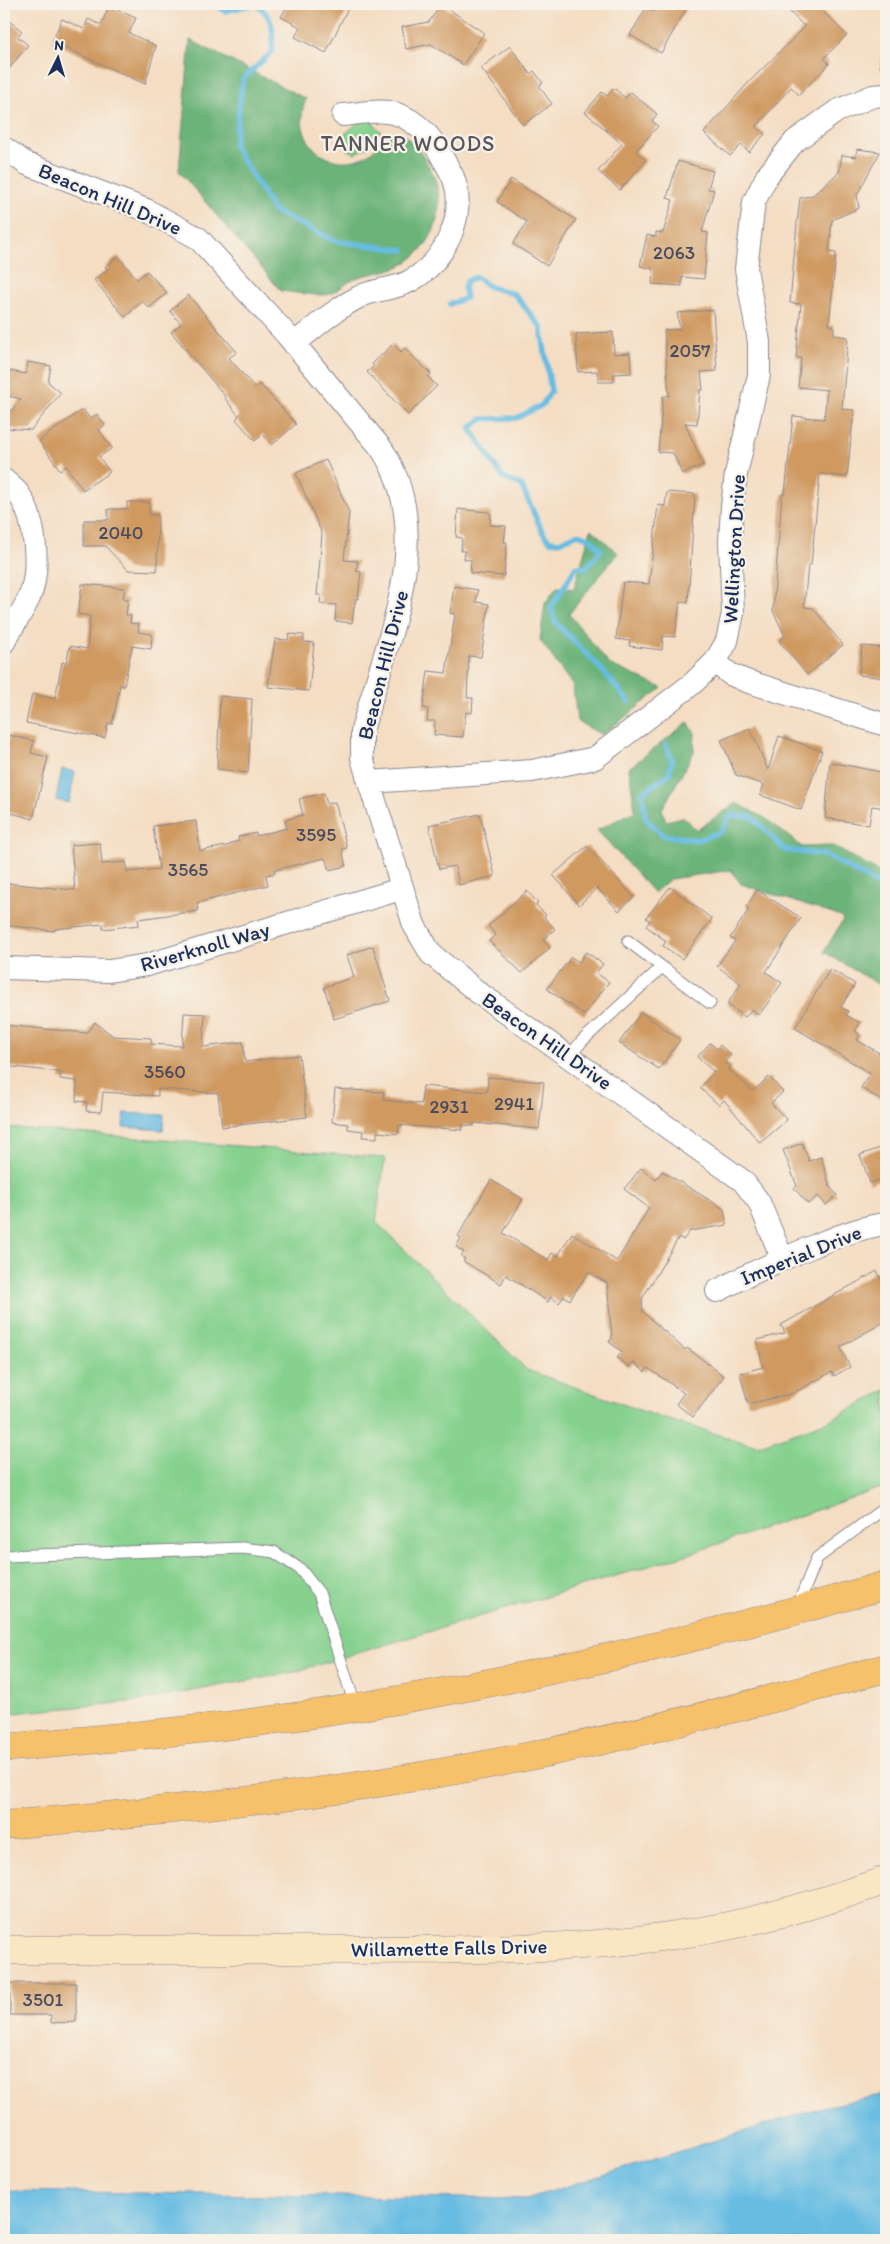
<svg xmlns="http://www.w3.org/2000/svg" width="890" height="2244" viewBox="0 0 890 2244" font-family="Itim,sans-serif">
  <rect width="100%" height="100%" fill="#f7f3e8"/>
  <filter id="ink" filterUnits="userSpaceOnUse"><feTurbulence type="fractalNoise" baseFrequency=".02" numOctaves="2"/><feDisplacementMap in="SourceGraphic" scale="10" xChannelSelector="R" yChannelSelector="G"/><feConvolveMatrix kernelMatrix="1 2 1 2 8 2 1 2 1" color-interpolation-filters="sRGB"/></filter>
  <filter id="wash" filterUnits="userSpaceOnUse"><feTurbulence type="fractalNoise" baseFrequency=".0096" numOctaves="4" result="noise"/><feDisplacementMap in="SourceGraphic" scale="20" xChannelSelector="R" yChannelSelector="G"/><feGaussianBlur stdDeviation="1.12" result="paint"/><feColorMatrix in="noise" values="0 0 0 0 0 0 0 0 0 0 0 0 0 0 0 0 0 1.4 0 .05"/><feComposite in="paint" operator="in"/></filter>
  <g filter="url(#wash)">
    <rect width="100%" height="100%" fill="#f4ddc2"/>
    <path fill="#86d18e" stroke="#508076" d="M 367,115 L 381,132 L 369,146 L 354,154 L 353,150 L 350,152 L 339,139 Z
      M 4,1127 L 385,1158 L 376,1222 L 527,1370 L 656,1416 L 757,1446 L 828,1421 L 886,1390 L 886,1486 L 689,1554 L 294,1672 L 139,1701 L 4,1714 Z"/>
    <path fill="#6cb379" stroke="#44716c" d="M 190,40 L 306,99 C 301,112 300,124 306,136 C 317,161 347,169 370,153 C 379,147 383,132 396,133 C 411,135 424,157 430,168 C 449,204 437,247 400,266 C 387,272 371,273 356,278 C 347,282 339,290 330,294 C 323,297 291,292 281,291 L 179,171 Z
      M 591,529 L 618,553 L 569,614 L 609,664 L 662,688 L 602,735 L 577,721 L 573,686 L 540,640 L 545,603 L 557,587 L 574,589 Z
      M 688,722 L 695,733 L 694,752 L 662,809 L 666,821 L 683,817 L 697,830 L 736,803 L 765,818 L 802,847 L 833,846 L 882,874 L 886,881 L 886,989 L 824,952 L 843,920 L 839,916 L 741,884 L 731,870 L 670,879 L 654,893 L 597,830 L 635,811 L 629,768 Z"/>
    <path fill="#66bce2" stroke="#4076a0" d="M 62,769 L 75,772 L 69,803 L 56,800 Z
      M 124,1113 L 164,1115 L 163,1130 L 123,1127 Z
      M 886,2094 L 886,2240 L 4,2240 L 4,2191 L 526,2199 L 823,2107 Z"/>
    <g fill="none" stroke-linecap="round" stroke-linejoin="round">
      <path stroke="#66bce2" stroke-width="5.5" d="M 216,4 L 224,11 L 256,4 C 274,17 274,30 272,52 L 243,79 L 234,146 L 274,211 L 335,241 L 404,250
        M 450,304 L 466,298 L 464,287 L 467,281 L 476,277 L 490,287 L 514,294 L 541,327 L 551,391 L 542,405 L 517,418 L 482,419 L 470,428 L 503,478 L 521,485 L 543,533 L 550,541 L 559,542 L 578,534 L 591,539 L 601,550 L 586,568 L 576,567 L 551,608 L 556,623 L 603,671 L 629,702
        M 666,745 L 672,760 L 669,774 L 642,793 L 646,819 L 663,835 L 698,840 L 720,832 L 731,815 L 752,817 L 785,850 L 825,855 L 886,889"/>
    </g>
    <g id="blocks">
      <path fill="#cf9961" d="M 288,4 L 350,4 L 326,53 L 295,37 L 300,27 L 281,17 Z
        M 441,4 L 484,33 L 463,65 L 431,44 L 406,49 L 402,27 L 429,22 Z
        M 658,4 L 689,4 L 661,53 L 630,35 L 646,8 L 654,12 Z
        M 782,4 L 815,4 L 847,35 L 824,58 L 829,64 L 799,95 L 791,87 L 756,127 L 765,134 L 749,152 L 741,145 L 730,156 L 704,133 L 748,83 L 805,27 Z
        M 109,6 L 136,18 L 129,33 L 156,46 L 145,84 L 52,42 L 62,19 L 84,29 L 88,19 L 101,25 Z
        M 4,17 L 22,31 L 18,37 L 28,45 L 4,75 Z
        M 510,46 L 530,74 L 534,71 L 543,83 L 539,86 L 552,104 L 523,125 L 481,68 Z
        M 614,88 L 625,98 L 631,92 L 657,114 L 652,121 L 658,126 L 636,151 L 646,160 L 620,190 L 598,171 L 622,144 L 585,112 L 602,92 L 607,96 Z
        M 857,149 L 880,152 L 857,195 L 859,208 L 832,220 L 829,252 L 836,253 L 829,325 L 834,326 L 834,335 L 848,337 L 842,409 L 854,410 L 847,477 L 820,474 L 811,565 L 808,565 L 804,607 L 813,608 L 843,645 L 807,675 L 779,641 L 785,636 L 773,611 L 782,494 L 785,494 L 793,416 L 824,419 L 827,390 L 798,387 L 801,358 L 796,358 L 801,304 L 790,303 L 797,223 L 800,198 L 813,195 L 839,172 L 842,155 L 856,157 Z
        M 678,161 L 713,171 L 708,189 L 714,190 L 702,232 L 708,233 L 704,279 L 682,277 L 682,286 L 652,284 L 653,269 L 640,266 L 647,235 L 656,237 L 656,232 L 663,233 L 673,200 L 667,198 Z
        M 511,179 L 576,220 L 547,266 L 513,244 L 527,222 L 497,202 Z
        M 118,256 L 137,279 L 147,271 L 167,293 L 149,308 L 142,301 L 125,317 L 94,280 L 108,269 L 105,267 Z
        M 188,295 L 237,352 L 229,358 L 255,388 L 260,384 L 296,424 L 272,445 L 263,434 L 255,441 L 236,419 L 239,416 L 224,397 L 225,396 L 171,332 L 181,324 L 170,311 Z
        M 713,310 L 717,371 L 701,372 L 703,390 L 700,390 L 697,424 L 685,423 L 703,465 L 682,474 L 673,453 L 658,452 L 663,396 L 669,396 L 664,330 L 680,329 L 677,313 Z
        M 613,332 L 614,354 L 630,353 L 631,373 L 614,374 L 614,382 L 598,382 L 597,371 L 578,372 L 576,334 Z
        M 393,344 L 401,352 L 404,348 L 431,374 L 428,377 L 437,386 L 408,415 L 367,372 L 374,366 L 372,364 Z
        M 28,362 L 51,366 L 48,382 L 61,393 L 31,430 L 6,428 L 7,416 L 21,399 L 4,395 L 4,370 L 26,374 Z
        M 83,409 L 90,419 L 97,414 L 105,425 L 99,430 L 112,448 L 99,457 L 110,472 L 83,490 L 66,466 L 60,470 L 39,441 Z
        M 326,460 L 349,512 L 344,560 L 358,561 L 356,571 L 361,572 L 358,599 L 356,598 L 354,607 L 352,623 L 335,621 L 336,605 L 320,604 L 321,595 L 317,595 L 322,534 L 296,473 Z
        M 667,492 L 695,494 L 688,603 L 680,602 L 675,637 L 663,636 L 662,650 L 629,646 L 630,641 L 616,639 L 623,582 L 649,584 L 658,505 L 665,506 Z
        M 127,502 L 149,502 L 149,515 L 158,515 L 157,571 L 128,570 L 105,546 L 84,546 L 84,520 L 108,520 L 108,509 L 127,509 Z
        M 458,509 L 488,512 L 491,514 L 490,525 L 506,526 L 504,542 L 507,542 L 504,576 L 470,573 L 471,560 L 464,559 L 465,551 L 461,551 L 462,538 L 456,537 Z
        M 82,584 L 125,588 L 123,598 L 128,599 L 126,615 L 131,615 L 130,623 L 139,624 L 138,632 L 152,634 L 151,649 L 132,646 L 124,686 L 120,685 L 112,724 L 108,723 L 105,738 L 26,723 L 32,694 L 55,699 L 62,662 L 66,663 L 70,646 L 87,649 L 90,616 L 78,614 Z
        M 454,586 L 478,590 L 476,602 L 489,604 L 481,657 L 469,656 L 467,698 L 473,698 L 472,713 L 466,712 L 463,737 L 434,735 L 435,721 L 427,721 L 428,709 L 423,708 L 428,671 L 446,673 L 455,614 L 450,613 Z
        M 289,634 L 304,635 L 304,642 L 314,643 L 309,691 L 268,687 L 275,639 L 288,640 Z
        M 862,646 L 886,648 L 886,678 L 859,675 Z
        M 220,696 L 252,699 L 248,773 L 217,769 Z
        M 750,728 L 768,770 L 779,736 L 822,751 L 801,810 L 760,795 L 764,785 L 736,775 L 721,740 Z
        M 9,735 L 34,741 L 31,753 L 48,757 L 33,819 L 4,811 L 4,756 Z
        M 830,762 L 886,773 L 886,808 L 872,806 L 869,825 L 825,818 Z
        M 324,793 L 327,804 L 335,802 L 347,848 L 342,849 L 346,866 L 329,870 L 325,858 L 274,870 L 275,873 L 266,875 L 268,885 L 197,903 L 198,911 L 138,919 L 139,925 L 103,929 L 103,924 L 55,929 L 54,931 L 4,925 L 6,883 L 75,890 L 71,845 L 100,843 L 102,864 L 126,862 L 127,872 L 159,869 L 153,826 L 196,821 L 200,851 L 231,845 L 231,843 L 239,841 L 238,837 L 256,833 L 256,836 L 287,828 L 285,820 L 303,815 L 299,799 Z
        M 480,814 L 495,876 L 459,885 L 455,866 L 439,869 L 429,825 Z
        M 587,846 L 634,897 L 619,911 L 597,888 L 579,905 L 553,875 Z
        M 670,887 L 712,919 L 682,959 L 663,946 L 666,941 L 646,926 L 650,921 L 646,918 Z
        M 757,890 L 801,918 L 766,972 L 782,983 L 759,1015 L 752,1009 L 745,1017 L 727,1004 L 741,984 L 717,966 L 735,941 L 730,938 L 749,909 L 746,907 Z
        M 527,891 L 538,903 L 536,905 L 546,915 L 544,917 L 555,929 L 543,940 L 550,948 L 522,973 L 489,941 L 496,935 L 488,926 Z
        M 373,946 L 390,1001 L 334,1019 L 324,987 L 354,977 L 347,955 Z
        M 586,952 L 603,964 L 596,973 L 609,982 L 584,1015 L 547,989 L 571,957 L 579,962 Z
        M 830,969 L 855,984 L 841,1007 L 848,1011 L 846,1015 L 860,1023 L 855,1031 L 860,1035 L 857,1040 L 886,1057 L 886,1103 L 861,1088 L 870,1073 L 795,1028 Z
        M 641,1012 L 680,1040 L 659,1069 L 619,1043 Z
        M 184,1013 L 205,1014 L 203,1047 L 243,1042 L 245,1062 L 299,1055 L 307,1117 L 222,1127 L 218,1093 L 158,1089 L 158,1096 L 103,1092 L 101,1112 L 86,1111 L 87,1102 L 76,1101 L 77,1081 L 60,1079 L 61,1072 L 4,1066 L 4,1025 L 87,1033 L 95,1022 L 113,1036 L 151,1038 L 151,1044 L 182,1046 Z
        M 710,1043 L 717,1049 L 720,1045 L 731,1055 L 725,1062 L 731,1067 L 729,1070 L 753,1091 L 769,1077 L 783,1092 L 771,1103 L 787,1120 L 760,1143 L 724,1100 L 719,1105 L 700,1088 L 714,1072 L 697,1057 Z
        M 488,1077 L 544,1082 L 539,1129 L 474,1123 L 474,1126 L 463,1125 L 462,1130 L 399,1125 L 398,1134 L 377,1132 L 377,1138 L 362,1137 L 363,1131 L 348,1129 L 348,1124 L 332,1122 L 335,1089 L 384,1092 L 383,1100 L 421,1104 L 423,1086 L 487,1092 Z
        M 802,1143 L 809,1161 L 821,1157 L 830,1187 L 837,1195 L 826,1205 L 818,1196 L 808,1204 L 794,1188 L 797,1186 L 783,1150 Z
        M 886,1146 L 886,1178 L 870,1183 L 860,1155 Z
        M 641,1168 L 656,1180 L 662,1171 L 724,1209 L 727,1225 L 690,1231 L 683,1240 L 679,1237 L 642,1299 L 643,1312 L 685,1350 L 687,1348 L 724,1376 L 693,1417 L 676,1404 L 684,1393 L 648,1368 L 645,1372 L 633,1362 L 629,1367 L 617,1358 L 622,1352 L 609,1342 L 612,1338 L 607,1283 L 588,1272 L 570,1300 L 564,1296 L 559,1303 L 551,1297 L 548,1302 L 506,1275 L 501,1284 L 463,1261 L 465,1259 L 461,1256 L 464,1252 L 456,1247 L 461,1238 L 458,1236 L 491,1180 L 523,1199 L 503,1233 L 548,1260 L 552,1253 L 558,1256 L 572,1233 L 617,1261 L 649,1208 L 624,1189 Z
        M 877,1271 L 886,1289 L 886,1321 L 840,1347 L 850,1367 L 834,1376 L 832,1372 L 791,1394 L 748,1404 L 740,1373 L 763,1367 L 757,1340 L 785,1333 L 781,1325 Z
        M 10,1983 L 76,1983 L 76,2022 L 51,2023 L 51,2015 L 10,2015 Z"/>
    </g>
  </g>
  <g filter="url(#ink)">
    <use href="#blocks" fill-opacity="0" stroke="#888690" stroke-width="1"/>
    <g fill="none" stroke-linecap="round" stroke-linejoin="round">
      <defs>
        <path id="lane" d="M 886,59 L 886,66
          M 628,941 L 662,967
          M 569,1057 L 582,1041 L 662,967 L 710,1003
          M 4,1556 L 243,1548 L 274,1552 L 300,1569 L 319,1593 L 356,1708
          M 797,1607 L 817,1558 L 886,1507"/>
        <path id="street" d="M 4,148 L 27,164 L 146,210 L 198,238 L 286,334 L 381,448 C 438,533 386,641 362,731 L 362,758 L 369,782 L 414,925 L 431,954 L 479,993 L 743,1181 L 759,1202 L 782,1258
          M 294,344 C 315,327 335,309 359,297 C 374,289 394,290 410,281 C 444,263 468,215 453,177 C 449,168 443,159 438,150 C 428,132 409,115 388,112 C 375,110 357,114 343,115
          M 4,480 C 8,484 14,488 18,493 C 36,518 41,570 29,598 C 22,613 12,627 4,642
          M 715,662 L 730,674 L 746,681 L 886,725
          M 369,782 L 532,771 L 595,758 L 692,684 L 715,662 L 727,641 L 733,613 L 730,541 L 732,507 L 736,474 L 759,375 L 759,342 L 746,269 L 754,202 L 767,176 L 795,141 L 837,111 L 873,96 L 886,95
          M 4,968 L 109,971 L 147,965 L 401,889
          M 717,1291 C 749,1274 782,1259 816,1245 C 839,1236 861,1227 886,1224"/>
        <path id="secondary" d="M 4,1950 C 116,1950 228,1950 339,1950 C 455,1949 573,1952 688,1933 C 755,1923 822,1903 886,1880"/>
        <path id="highway" d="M 4,1748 C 122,1737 241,1727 358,1707 C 537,1677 713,1636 886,1585
          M 4,1825 C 185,1810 367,1790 545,1753 C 660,1729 773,1699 886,1668"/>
      </defs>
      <use href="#lane" stroke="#888690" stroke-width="13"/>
      <use href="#street" stroke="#888690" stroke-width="24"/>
      <use href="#secondary" stroke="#888690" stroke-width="29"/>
      <use href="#highway" stroke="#888690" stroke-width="29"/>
      <use href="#lane" stroke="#fff" stroke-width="11"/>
      <use href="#street" stroke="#fff" stroke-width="22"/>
      <use href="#secondary" stroke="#fbe6c4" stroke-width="28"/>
      <use href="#highway" stroke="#f6c16b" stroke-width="28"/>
    </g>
  </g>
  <g text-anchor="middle" stroke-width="4.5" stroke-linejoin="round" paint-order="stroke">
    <g font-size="19" fill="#484a5f">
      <text x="674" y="259">2063</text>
      <text x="690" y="357">2057</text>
      <text x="121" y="539">2040</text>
      <text x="316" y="841">3595</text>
      <text x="188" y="876">3565</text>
      <text x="165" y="1078">3560</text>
      <text x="514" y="1110">2941</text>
      <text x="449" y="1113">2931</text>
      <text x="43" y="2006">3501</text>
    </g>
    <g font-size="21" fill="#1b2f5e" stroke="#f7f3e8">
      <text transform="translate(110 199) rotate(23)" y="7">Beacon Hill Drive</text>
      <text transform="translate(734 549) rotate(-87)" y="7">Wellington Drive</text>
      <text transform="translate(383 665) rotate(-76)" y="7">Beacon Hill Drive</text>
      <text transform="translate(205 947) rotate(-16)" y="7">Riverknoll Way</text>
      <text transform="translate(547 1041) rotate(35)" y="7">Beacon Hill Drive</text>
      <text transform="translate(801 1255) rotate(-22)" y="7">Imperial Drive</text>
      <text transform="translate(449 1948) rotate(-1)" y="7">Willamette Falls Drive</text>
    </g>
    <g font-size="22" letter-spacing="1" fill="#5a545f" stroke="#f7f3e8">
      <text x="408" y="151">TANNER WOODS</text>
    </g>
  </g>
  <rect width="890" height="2244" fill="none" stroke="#f7f3e8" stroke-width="20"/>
  <g transform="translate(58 58) rotate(5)" stroke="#f7f3e8" stroke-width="4" paint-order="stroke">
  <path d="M0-4L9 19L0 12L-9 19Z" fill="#1b2f5e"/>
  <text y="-8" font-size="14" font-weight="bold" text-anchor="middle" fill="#1b2f5e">N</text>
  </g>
</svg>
